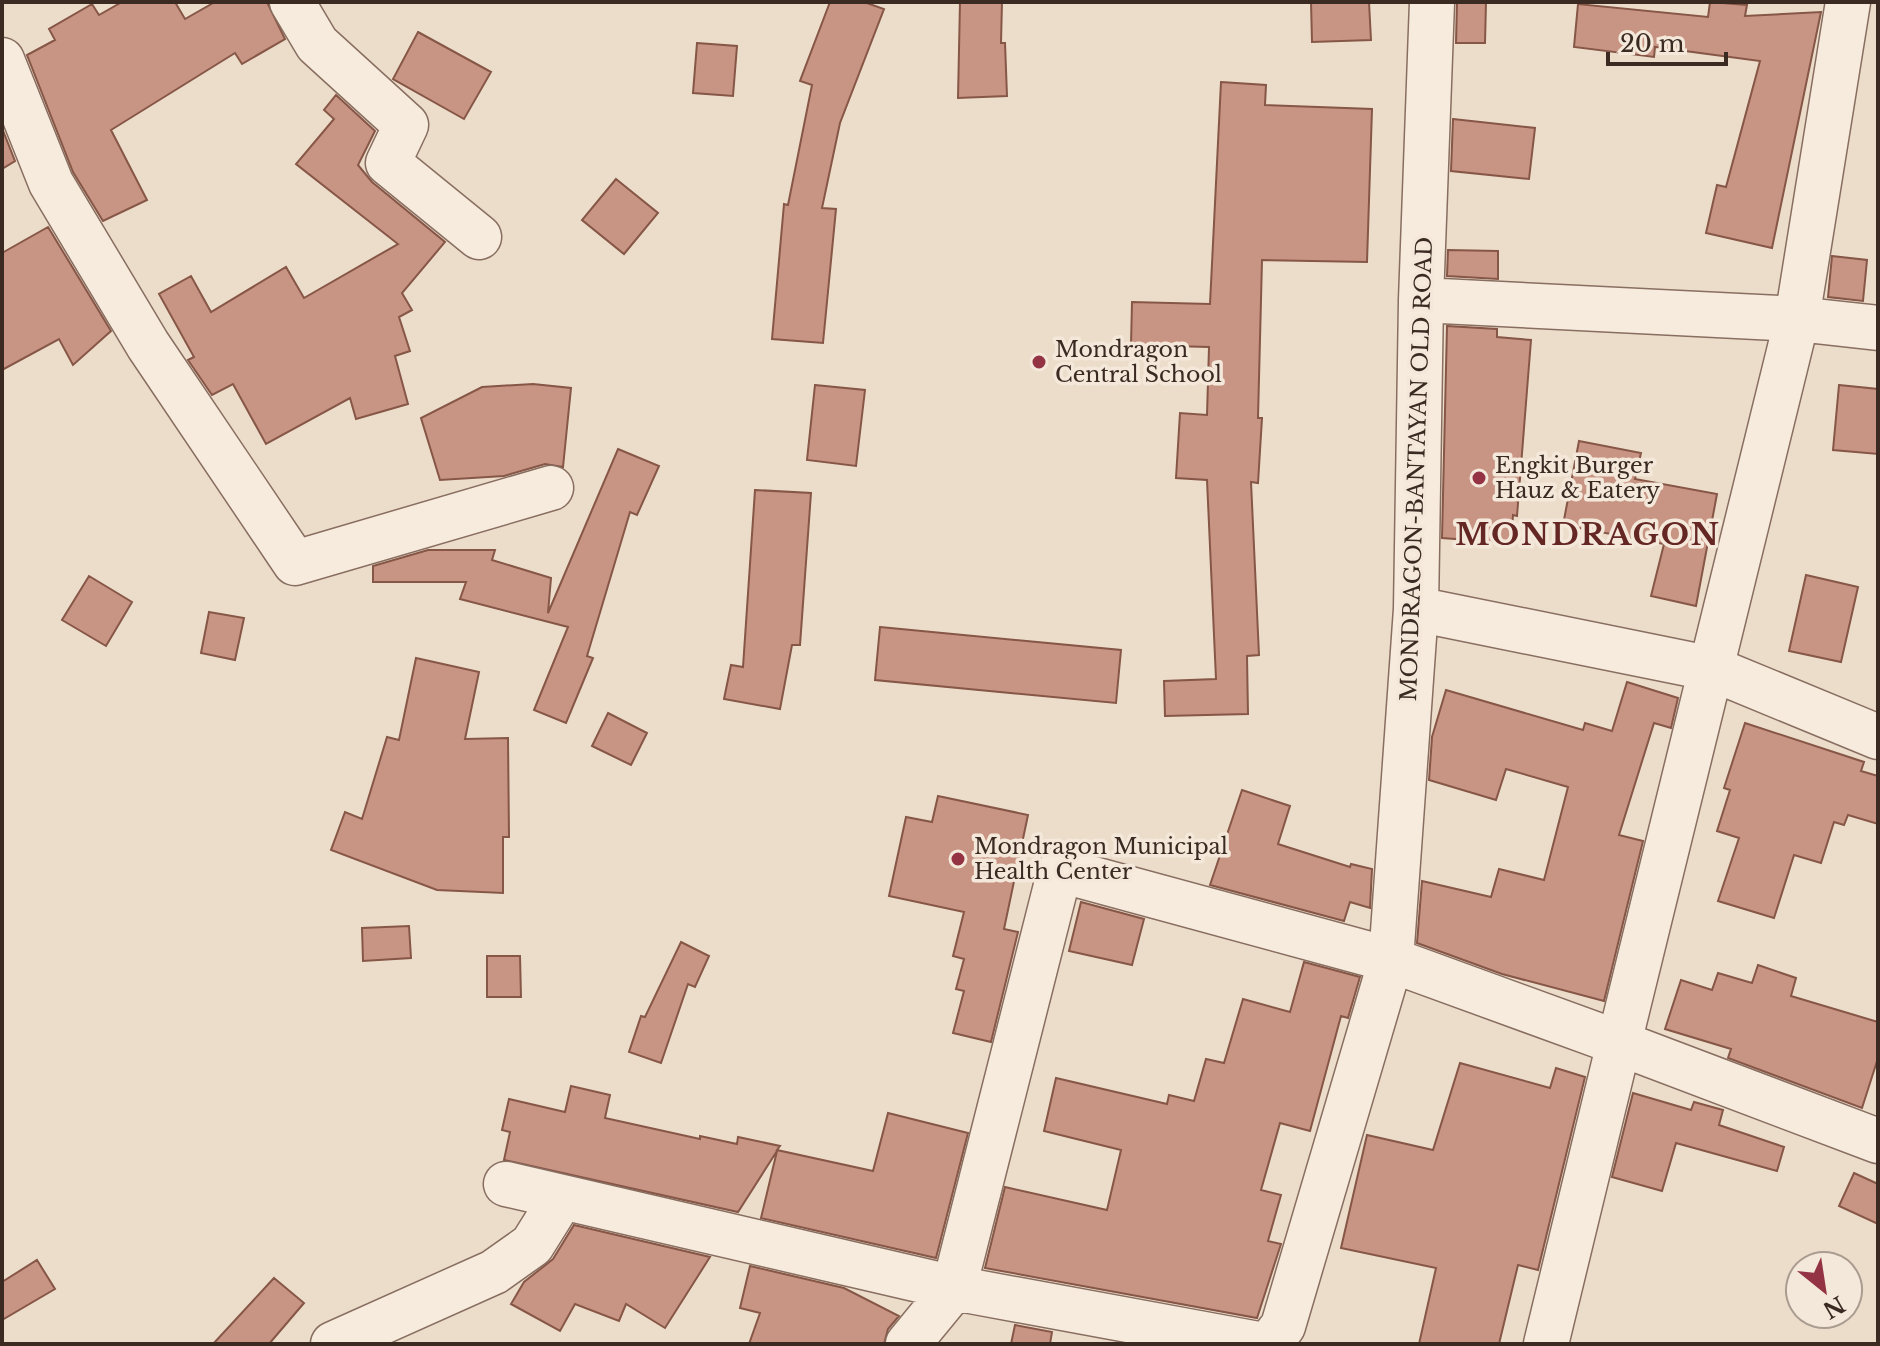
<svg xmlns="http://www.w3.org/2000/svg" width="1880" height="1346" viewBox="0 0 1880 1346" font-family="'Libre Baskerville',serif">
  <rect width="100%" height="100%" fill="#ecddca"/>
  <path fill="#c89483" stroke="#865647" stroke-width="2" d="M 122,2 L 175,2 L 185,19 L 215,2 L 267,2 L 285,39 L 242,64 L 235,53 L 111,130 L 147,200 L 103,221 L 73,172 L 27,55 L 55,40 L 49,29 L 92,4 L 99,15 Z
    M 830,2 L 864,2 L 884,9 L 840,123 L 822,208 L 836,209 L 823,343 L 772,339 L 784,204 L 788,205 L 812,85 L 800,81 Z
    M 960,2 L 1002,2 L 1001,43 L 1005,43 L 1007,96 L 958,98 Z
    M 1311,2 L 1369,2 L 1371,40 L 1312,42 Z
    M 1457,2 L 1486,2 L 1485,43 L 1456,43 Z
    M 1710,2 L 1747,5 L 1745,16 L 1821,12 L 1772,248 L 1706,233 L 1717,185 L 1726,187 L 1760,61 L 1655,47 L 1654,57 L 1574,47 L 1578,4 L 1708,17 Z
    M 418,32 L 491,72 L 464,119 L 393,79 Z
    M 697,43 L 737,46 L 733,96 L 693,93 Z
    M 1221,82 L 1266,85 L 1265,105 L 1372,109 L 1367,262 L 1262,260 L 1258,418 L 1262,418 L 1258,483 L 1251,482 L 1259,655 L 1247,656 L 1248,714 L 1165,716 L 1164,681 L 1216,679 L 1207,480 L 1176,478 L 1180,413 L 1207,415 L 1209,347 L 1131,345 L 1132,302 L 1210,304 Z
    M 336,95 L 375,131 L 358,165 L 372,182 L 445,242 L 402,293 L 412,310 L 399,317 L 410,351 L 395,356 L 408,404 L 356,419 L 350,398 L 266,444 L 233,384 L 212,395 L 188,360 L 194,357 L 159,294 L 191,276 L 211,312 L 286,267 L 304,298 L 398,244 L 296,164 L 334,119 L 324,110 Z
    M 1453,119 L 1535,128 L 1529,179 L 1451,171 Z
    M 2,128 L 15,161 L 2,169 Z
    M 616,179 L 658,213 L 624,254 L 582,220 Z
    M 48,227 L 111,331 L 73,365 L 59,339 L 2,370 L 2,253 Z
    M 1448,250 L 1498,251 L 1498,279 L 1447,276 Z
    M 1832,256 L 1867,260 L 1863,301 L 1828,297 Z
    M 1447,326 L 1497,329 L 1497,337 L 1531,340 L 1517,516 L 1513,515 L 1511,543 L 1442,538 Z
    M 533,384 L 571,388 L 563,467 L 545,464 L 504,476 L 440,480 L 421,418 L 482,387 Z
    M 815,385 L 865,390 L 856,466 L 807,460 Z
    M 1839,385 L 1878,389 L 1878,454 L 1833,450 Z
    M 1579,441 L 1641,453 L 1635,479 L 1717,494 L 1696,606 L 1651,596 L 1664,544 L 1563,525 Z
    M 618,449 L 659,466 L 637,515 L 630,512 L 587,656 L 593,658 L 566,723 L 534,710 L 568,627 L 460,599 L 466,582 L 373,582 L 373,566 L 428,550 L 495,550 L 492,560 L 551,578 L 548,613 Z
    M 755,490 L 811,493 L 800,645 L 792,645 L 780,709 L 724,699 L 731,665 L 743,667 Z
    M 1806,575 L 1858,587 L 1841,662 L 1789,651 Z
    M 89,576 L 132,602 L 106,646 L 62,620 Z
    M 209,612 L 244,618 L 235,660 L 201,653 Z
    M 880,627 L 1121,650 L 1116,703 L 875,680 Z
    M 416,658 L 479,672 L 465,739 L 508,738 L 509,837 L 503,837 L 503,893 L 437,890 L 331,850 L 345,812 L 362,819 L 387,737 L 399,740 Z
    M 1627,682 L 1678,698 L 1671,728 L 1654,723 L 1619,835 L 1643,841 L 1604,1001 L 1502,974 L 1417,943 L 1422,881 L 1491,897 L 1499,869 L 1544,880 L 1568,787 L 1506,769 L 1496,800 L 1429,780 L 1432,737 L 1446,690 L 1583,730 L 1585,723 L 1612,731 Z
    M 608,713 L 647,733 L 631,765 L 592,746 Z
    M 1745,723 L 1864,762 L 1861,771 L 1878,776 L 1878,824 L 1848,815 L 1844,825 L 1834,822 L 1821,863 L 1794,855 L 1774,918 L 1718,901 L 1739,838 L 1717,831 L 1730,790 L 1724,788 Z
    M 1242,790 L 1290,806 L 1278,844 L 1350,867 L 1351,864 L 1372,869 L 1370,908 L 1350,902 L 1344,921 L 1210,885 Z
    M 938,796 L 1028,815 L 1004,929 L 1018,932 L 991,1042 L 953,1033 L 964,991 L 956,989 L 964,959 L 953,956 L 964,912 L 889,896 L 906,817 L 932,822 Z
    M 1081,902 L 1144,919 L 1132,965 L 1069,951 Z
    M 409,926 L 411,958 L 363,961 L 362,928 Z
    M 681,942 L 709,956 L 695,987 L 688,984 L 661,1063 L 629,1052 L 641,1016 L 645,1017 Z
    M 487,956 L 520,956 L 521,997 L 487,997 Z
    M 1304,962 L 1360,977 L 1348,1018 L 1341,1016 L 1310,1131 L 1280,1123 L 1261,1190 L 1281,1195 L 1268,1241 L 1281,1244 L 1257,1318 L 985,1268 L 1005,1187 L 1107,1210 L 1121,1150 L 1044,1131 L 1056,1078 L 1167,1104 L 1169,1095 L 1194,1101 L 1206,1059 L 1224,1063 L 1243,999 L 1290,1012 Z
    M 1758,965 L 1796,978 L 1791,996 L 1878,1022 L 1878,1058 L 1862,1108 L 1728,1058 L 1731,1049 L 1665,1029 L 1681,980 L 1712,990 L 1718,973 L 1752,983 Z
    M 1460,1063 L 1550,1088 L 1556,1068 L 1585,1077 L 1538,1270 L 1518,1265 L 1499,1344 L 1419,1344 L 1436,1268 L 1341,1248 L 1367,1135 L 1433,1150 Z
    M 571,1086 L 610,1095 L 605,1118 L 700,1139 L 700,1136 L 737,1144 L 738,1137 L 780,1146 L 777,1150 L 873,1171 L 888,1113 L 968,1133 L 936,1258 L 761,1218 L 777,1151 L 738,1212 L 504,1160 L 510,1132 L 502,1130 L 509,1099 L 565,1112 Z
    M 1633,1093 L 1691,1110 L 1694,1102 L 1723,1110 L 1719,1125 L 1784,1147 L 1777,1171 L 1676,1143 L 1662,1191 L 1612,1177 Z
    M 1854,1173 L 1878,1184 L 1878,1224 L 1839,1206 Z
    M 574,1225 L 710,1257 L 665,1328 L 626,1304 L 619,1321 L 575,1304 L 560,1331 L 511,1304 L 524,1282 L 553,1259 Z
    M 37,1260 L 55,1289 L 2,1320 L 2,1282 Z
    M 750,1266 L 844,1288 L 899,1316 L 888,1329 L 884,1344 L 749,1344 L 760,1313 L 740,1308 Z
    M 274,1278 L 304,1303 L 269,1344 L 213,1344 Z
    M 1015,1325 L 1052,1332 L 1050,1344 L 1011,1344 Z"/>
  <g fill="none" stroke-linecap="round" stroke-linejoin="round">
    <defs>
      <path id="minor" d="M 292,2 L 317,44 L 406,125 L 388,163 L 479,237
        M 1432,2 L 1421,300 L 1416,609 L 1391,960 L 1619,1043 L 1546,1344
        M 1848,2 L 1797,319 L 1619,1043 L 1878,1141
        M 2,60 L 51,183 L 148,345 L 295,563 L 551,488
        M 1421,300 L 1797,319 L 1878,328
        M 1416,609 L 1713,669 L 1878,737
        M 506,1184 L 954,1288 L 1258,1344
        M 333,1344 L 494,1272 L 532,1245 L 562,1197
        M 908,1344 L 954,1288 L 1060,870 L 1391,960 L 1283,1326 L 1269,1344"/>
    </defs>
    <use href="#minor" stroke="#886e60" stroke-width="47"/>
    <use href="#minor" stroke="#f7ebdd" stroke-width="44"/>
  </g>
  <g fill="#933344" stroke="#f4e8da" stroke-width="3">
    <circle cx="1039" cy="362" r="8"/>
    <circle cx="1479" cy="478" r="8"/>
    <circle cx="958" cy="859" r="8"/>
  </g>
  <g text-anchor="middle" stroke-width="7" stroke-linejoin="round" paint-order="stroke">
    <g font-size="22" fill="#3a2a22" stroke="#f4e8da" text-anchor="start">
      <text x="1055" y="357">Mondragon<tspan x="1055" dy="25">Central School</tspan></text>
      <text x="1495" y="473">Engkit Burger<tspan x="1495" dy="25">Hauz &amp; Eatery</tspan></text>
      <text x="974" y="854">Mondragon Municipal<tspan x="974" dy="25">Health Center</tspan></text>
    </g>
    <g font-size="22" fill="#3a2a22" stroke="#f4e8da">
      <text transform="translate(1416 469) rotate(-88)" y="8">MONDRAGON-BANTAYAN OLD ROAD</text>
    </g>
    <g font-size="30" font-weight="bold" letter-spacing="2" fill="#642724" stroke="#f4e8da">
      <text x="1588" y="545">MONDRAGON</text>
    </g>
  </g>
  <rect width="1880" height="1346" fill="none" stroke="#3a2a22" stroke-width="8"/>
  <g transform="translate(1824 1290) rotate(150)"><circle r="38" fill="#f4e8da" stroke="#aa9c90" stroke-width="2"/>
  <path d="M0-6L14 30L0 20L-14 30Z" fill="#933344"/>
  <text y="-12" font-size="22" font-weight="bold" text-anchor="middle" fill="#3a2a22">N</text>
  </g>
  <path d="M1608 52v12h118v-12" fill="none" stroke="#3a2a22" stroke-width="4"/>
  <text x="1620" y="52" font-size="24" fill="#3a2a22" stroke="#f4e8da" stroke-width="6" paint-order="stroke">20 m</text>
</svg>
